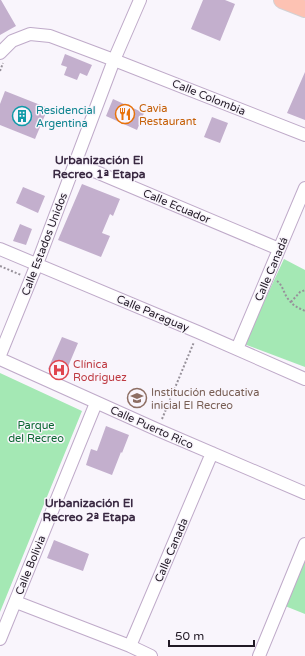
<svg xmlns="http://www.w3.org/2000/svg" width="305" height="656" viewBox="0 0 305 656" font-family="'Varela Round',sans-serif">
  <rect width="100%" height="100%" fill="#f9f5fc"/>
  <path fill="#a4e8b4" d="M 284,259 L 305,270 L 305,367 L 244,344 Z
    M 0,373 L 82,411 L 0,612 Z
    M 305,553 L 305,614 L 285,606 Z"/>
  <path fill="#c3afcd" d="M 0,0 L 1,0 L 16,26 L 0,35 Z
    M 203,0 L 225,0 L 235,4 L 220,41 L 191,29 Z
    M 65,54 L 92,65 L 87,76 L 80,73 L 77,80 L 64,75 L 67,67 L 61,65 Z
    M 305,72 L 305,120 L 287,113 Z
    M 5,91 L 48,108 L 35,139 L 0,125 L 0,104 Z
    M 113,99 L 144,113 L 137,130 L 106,116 Z
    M 212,117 L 228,123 L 220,143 L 204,137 Z
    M 82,184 L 120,199 L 113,216 L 110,214 L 102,233 L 110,236 L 101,257 L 58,240 Z
    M 23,187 L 45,196 L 38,213 L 16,203 Z
    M 20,224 L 32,229 L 26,245 L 13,241 Z
    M 62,337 L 78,343 L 64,376 L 48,369 Z
    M 106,426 L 129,435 L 122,453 L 121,452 L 112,475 L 86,465 L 91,449 L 97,451 Z
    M 54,540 L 89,554 L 83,571 L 47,558 Z"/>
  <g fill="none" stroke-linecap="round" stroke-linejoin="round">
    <defs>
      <path id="minor" d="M 0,53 L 12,41 L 30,34 L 50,36 L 114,60 L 305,135
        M 75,163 L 279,249
        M 0,249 L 198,332 L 305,379
        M 237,349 L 305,188
        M 0,355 L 37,264 L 114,60 L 140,0
        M 0,359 L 158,430 L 305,493
        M 16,602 L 130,646 L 151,656
        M 0,639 L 96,403
        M 130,646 L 212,453
        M 259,656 L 305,544"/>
      <path id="major" d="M 282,0 L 305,9"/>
    </defs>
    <use href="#minor" stroke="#bfaac9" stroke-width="14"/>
    <use href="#major" stroke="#d3d1d3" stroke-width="18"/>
    <path stroke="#97919a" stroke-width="2" stroke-dasharray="2 2" stroke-linecap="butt" d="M 0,71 L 3,63
      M 0,266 L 21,275
      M 277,281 C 283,285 284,295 289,300 C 293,306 299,308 305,311
      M 291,302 L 300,292 L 305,290
      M 162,419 L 194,342"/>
    <use href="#minor" stroke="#fff" stroke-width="12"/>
    <use href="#major" stroke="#fdc2b3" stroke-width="16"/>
  </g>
  <defs>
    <symbol id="restaurant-ring" viewBox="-11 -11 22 22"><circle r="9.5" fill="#f9f5fc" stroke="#e8710a" stroke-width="1.5"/><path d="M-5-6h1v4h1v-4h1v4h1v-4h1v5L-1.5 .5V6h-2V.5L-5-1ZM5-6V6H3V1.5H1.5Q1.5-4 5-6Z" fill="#e8710a"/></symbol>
    <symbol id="building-ring" viewBox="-11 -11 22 22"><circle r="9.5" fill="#f9f5fc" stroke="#0f9aa8" stroke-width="1.5"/><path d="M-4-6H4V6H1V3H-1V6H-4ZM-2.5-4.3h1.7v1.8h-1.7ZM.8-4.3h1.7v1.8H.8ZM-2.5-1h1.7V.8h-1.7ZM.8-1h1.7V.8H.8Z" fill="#0f9aa8"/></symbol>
    <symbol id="hospital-ring" viewBox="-11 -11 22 22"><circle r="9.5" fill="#f9f5fc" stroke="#e0444e" stroke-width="1.5"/><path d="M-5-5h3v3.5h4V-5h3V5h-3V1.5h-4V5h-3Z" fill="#e0444e"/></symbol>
    <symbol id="school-ring" viewBox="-11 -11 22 22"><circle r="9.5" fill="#f9f5fc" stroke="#8d6e63" stroke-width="1.5"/><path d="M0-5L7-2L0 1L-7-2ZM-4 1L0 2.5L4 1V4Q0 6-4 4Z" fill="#8d6e63"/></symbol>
  </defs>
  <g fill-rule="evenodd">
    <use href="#restaurant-ring" x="114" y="103" width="22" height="22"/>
    <use href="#building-ring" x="11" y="105" width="22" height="22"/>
    <use href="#hospital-ring" x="48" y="359" width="22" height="22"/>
    <use href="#school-ring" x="126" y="387" width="22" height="22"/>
  </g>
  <g text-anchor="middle" stroke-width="3" stroke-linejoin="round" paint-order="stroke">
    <g font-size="11" fill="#211925" stroke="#f9f5fc">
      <text transform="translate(209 97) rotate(22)" y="4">Calle Colombia</text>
      <text transform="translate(177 206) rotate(23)" y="4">Calle Ecuador</text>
      <text transform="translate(44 244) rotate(-69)" y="4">Calle Estados Unidos</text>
      <text transform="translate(271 269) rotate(-67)" y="4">Calle Canadá</text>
      <text transform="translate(153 313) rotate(23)" y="4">Calle Paraguay</text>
      <text transform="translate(152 427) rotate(24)" y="4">Calle Puerto Rico</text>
      <text transform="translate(171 550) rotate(-67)" y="4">Calle Canada</text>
      <text transform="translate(30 565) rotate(-68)" y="4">Calle Bolivia</text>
    </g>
    <g font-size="11" fill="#c56008" stroke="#f9f5fc" text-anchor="start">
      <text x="139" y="112">Cavia<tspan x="139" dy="13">Restaurant</tspan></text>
    </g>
    <g font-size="11" fill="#0d838f" stroke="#f9f5fc" text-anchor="start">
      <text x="36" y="114">Residencial<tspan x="36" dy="13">Argentina</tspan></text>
    </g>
    <g font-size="11" fill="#be3a42" stroke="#f9f5fc" text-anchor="start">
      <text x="73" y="368">Clínica<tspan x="73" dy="13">Rodriguez</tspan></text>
    </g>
    <g font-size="11" fill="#785e54" stroke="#f9f5fc" text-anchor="start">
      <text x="151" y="396">Institución educativa<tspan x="151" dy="13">inicial El Recreo</tspan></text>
    </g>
    <g font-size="11" fill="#0c6732" stroke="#f9f5fc">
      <text x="36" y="429">Parque<tspan x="36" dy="13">del Recreo</tspan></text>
    </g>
    <g font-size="12" font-weight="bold" fill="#3a2942" stroke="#f9f5fc">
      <text x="99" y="164">Urbanización El<tspan x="99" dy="14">Recreo 1ª Etapa</tspan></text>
      <text x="89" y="507">Urbanización El<tspan x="89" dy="14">Recreo 2ª Etapa</tspan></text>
    </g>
  </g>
  <path d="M169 640v6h85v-6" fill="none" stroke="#211925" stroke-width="2"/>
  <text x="175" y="640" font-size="12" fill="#211925" stroke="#f9f5fc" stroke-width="3" paint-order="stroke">50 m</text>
</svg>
